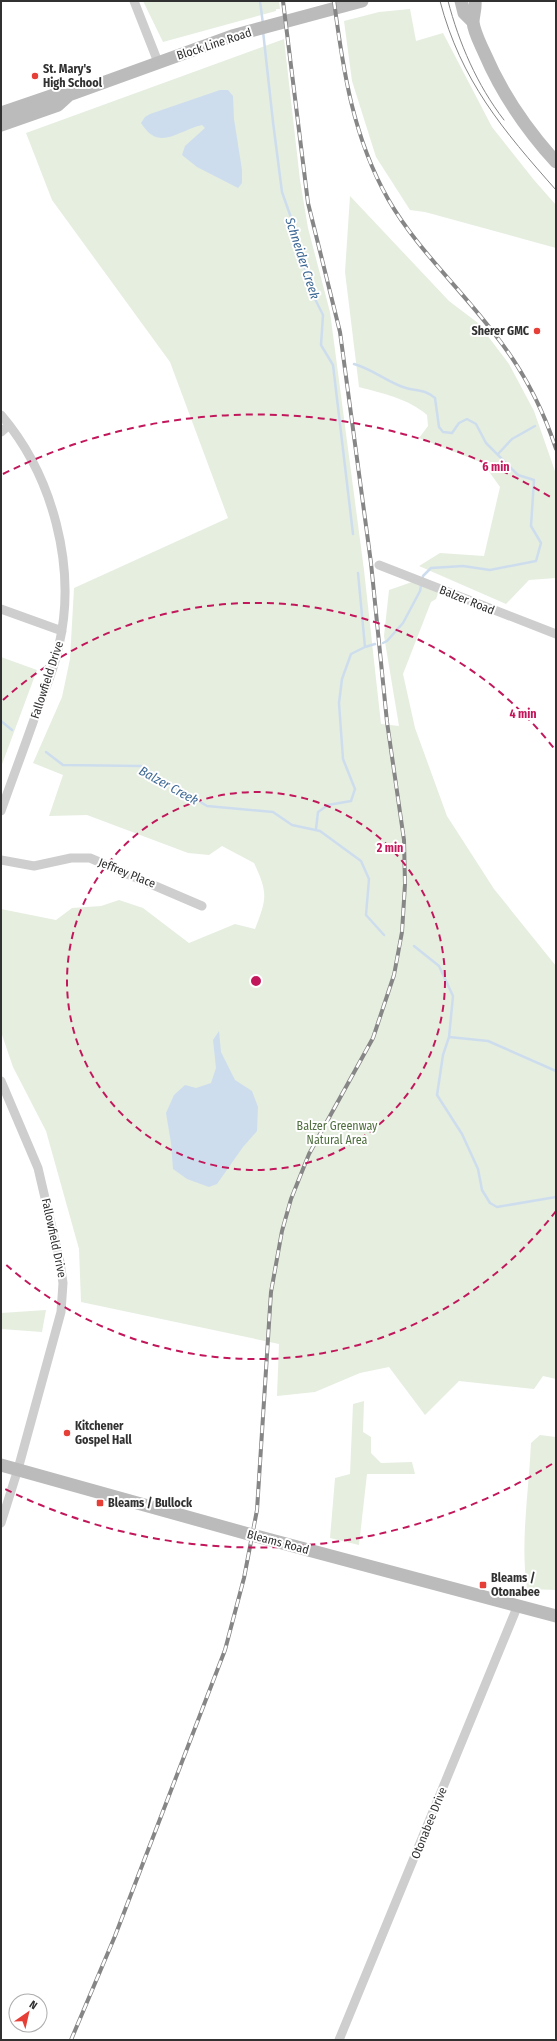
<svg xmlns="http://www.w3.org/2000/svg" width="557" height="2041" viewBox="0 0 557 2041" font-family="'Fira Sans Condensed',sans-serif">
  <rect width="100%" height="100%" fill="#fff"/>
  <path fill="#e6eee0" d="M 143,1 L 279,1 L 280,9 L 276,9 L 276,11 L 163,42 Z
    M 410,9 L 416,41 L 443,33 L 492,127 L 534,180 L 556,205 L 556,248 L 425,212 L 410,210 L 376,157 L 352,81 L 344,21 L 379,12 Z
    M 284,39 L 300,180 L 308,228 L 330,312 L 364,570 L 381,724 L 399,726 L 384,636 L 389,590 L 412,582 L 439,591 L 436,599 L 431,602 L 403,674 L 415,728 L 447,816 L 494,889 L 556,966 L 556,1379 L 543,1376 L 534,1389 L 459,1381 L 425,1415 L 389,1367 L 360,1373 L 315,1392 L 277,1396 L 279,1344 L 81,1302 L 79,1249 L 46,1131 L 13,1067 L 1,1032 L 1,909 L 56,920 L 72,908 L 101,906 L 119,900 L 143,908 L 189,943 L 235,924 L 255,929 C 267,898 268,893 254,863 L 222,846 L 209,855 L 188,853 L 87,815 L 49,816 L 63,775 L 33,763 L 62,697 L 70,659 L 74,588 L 228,518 L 170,362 L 52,200 L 26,133 Z
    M 350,196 L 449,301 L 478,323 L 509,364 L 534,411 L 556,474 L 556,578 L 529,580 L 506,604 L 419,566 L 440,553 L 484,556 L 500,487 L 483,463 L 419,438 L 428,426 L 427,415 C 409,399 382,393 359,387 L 345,272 Z
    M 1,657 L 37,670 L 1,767 Z
    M 46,1310 L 42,1332 L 1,1329 L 1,1313 Z
    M 364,1401 L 363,1432 L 371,1437 L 371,1453 L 381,1463 L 412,1462 L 415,1474 L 367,1474 L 359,1545 L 330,1538 L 335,1478 L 350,1474 L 353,1404 Z
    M 540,1435 L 556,1437 L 556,1590 L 527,1589 C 520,1541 529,1491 531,1443 Z"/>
  <path fill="#cddded" d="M 220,90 L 228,90 L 233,96 L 234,119 L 242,170 L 242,183 L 238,188 L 197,167 L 182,155 L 185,146 L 205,128 L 202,125 C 177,131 159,152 141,123 L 145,117 L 150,114 Z
    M 219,1031 L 221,1052 L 235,1080 L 252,1091 L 258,1107 L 257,1131 L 243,1147 L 217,1184 L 209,1187 L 187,1179 L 173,1169 L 171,1143 L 166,1113 L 174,1095 L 185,1085 L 196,1088 L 211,1083 L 216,1068 L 213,1040 Z"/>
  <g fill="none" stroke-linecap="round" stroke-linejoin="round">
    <path stroke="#cddded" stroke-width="2.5" d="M 260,1 L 263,24
      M 263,31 L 273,122 L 282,192 L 295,229 L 310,289 L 323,315 L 321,345 L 333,365 L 353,534
      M 354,364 C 372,369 386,381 403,387 C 416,392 423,388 435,398 L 439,427 L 443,432 L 452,433 L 459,423 L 467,419 L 476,424 L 486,443 L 518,475 L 534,480 L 531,526 L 541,543 L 536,561 L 490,570 L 463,566 L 431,568 L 423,576 L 420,591 L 403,623 L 387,641 L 383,643
      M 498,454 L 512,439 L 535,426
      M 358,573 L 365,647
      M 1,721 L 12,730
      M 46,752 L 63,765 L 141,766 L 207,806 L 273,812 L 292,825 L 320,831 L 361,861 L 369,879 L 366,915 L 384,935
      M 316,829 L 318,812 L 328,805 L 351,801 L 355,789 L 343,759 L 339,703 L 342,679 L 351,654 L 365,647 L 375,644
      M 414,946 L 439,966 L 453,996 L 449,1037 L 443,1055 L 437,1095 L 462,1134 L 478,1169 L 482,1190 L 490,1203 L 497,1207 L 556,1197
      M 449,1037 L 488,1041 L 556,1071"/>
    <path stroke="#cecece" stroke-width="9" d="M 134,1 L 158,62
      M 1,415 C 53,476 77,567 59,645 C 55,667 46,688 38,708 C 26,743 13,777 1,811
      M 1,432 L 9,425
      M 379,565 L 556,634
      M 1,609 L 62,631
      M 1,860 L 34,866 L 71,858 L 90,858 L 202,906
      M 1,1081 L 38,1168 L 60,1262 L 63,1283 L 61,1312 L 18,1469 L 1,1523
      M 339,2040 L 518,1605"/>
    <path stroke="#bbb" stroke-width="13" d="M 461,1 L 464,13 L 473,22
      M 475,1 C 476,8 473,16 473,22 C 474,32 480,43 484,52 C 501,92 526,129 556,162
      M 1,113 L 54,95 L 69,95
      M 1,125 L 58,105 L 69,95 L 232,36 L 362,1
      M 1,1465 L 252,1535 L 556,1616"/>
    <path stroke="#868686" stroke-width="1" d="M 440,1 C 461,81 503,130 556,190
      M 448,1 C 459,43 477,85 504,120"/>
    <defs>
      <path id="rail" d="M 334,1 C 343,70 353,137 388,199 C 416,248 459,287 493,332 C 521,367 542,406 556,449
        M 71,2040 L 115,1936 L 225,1650 L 244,1578 L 257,1510 L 271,1292 L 282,1231 L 291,1199 L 309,1154 L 373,1038 L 394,975 L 402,932 L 405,884 L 404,840 L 387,722 L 371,563 L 340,332 L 308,203 L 283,1"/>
    </defs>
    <use href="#rail" stroke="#868686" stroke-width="4"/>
    <use href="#rail" stroke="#fff" stroke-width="2.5" stroke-dasharray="8" stroke-linecap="butt"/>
  </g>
  <g fill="none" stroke="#c2185b" stroke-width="2" stroke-dasharray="7 5">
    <circle cx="256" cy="981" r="189"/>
    <path d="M556 1211A378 378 0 0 1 3 1262M3 700A378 378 0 0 1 556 751"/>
    <path d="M552 1464A567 567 0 0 1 3 1488M3 474A567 567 0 0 1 552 498"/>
  </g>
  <g fill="#e53f37" stroke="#fff" stroke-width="1.5">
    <circle cx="35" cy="76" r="4"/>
    <circle cx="537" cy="331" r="4"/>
    <circle cx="67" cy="1433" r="4"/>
    <rect x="96" y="1499" width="8" height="8" rx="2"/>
    <rect x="479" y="1581" width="8" height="8" rx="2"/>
  </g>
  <g text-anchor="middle" stroke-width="4" stroke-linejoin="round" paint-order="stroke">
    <g font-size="12" fill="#313131" stroke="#fff">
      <text transform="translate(214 44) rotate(-18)" y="4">Block Line Road</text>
      <text transform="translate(467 600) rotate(22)" y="4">Balzer Road</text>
      <text transform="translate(47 680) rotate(-72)" y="4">Fallowfield Drive</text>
      <text transform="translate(127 873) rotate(22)" y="4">Jeffrey Place</text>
      <text transform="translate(54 1238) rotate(78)" y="4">Fallowfield Drive</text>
      <text transform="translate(278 1542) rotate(15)" y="4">Bleams Road</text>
      <text transform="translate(429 1823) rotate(-68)" y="4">Otonabee Drive</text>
    </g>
    <g font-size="12" font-weight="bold" fill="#313131" stroke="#fff" text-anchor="start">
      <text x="43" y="73">St. Mary's<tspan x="43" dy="14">High School</tspan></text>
      <text x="529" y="335" text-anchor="end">Sherer GMC</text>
      <text x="75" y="1430">Kitchener<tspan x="75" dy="14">Gospel Hall</tspan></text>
      <text x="108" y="1507">Bleams / Bullock</text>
      <text x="491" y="1582">Bleams /<tspan x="491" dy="14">Otonabee</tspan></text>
    </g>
    <g font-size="12" fill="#4f6e3e" stroke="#fff">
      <text x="337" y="1130">Balzer Greenway<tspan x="337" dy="14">Natural Area</tspan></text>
    </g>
    <g font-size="13" font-style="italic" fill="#3e6995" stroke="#fff">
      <text transform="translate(303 258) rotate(72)" y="5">Schneider Creek</text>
      <text transform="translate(169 785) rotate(29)" y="5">Balzer Creek</text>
    </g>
  </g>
  <circle cx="256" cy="981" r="6" fill="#c2185b" stroke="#fff" stroke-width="2"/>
  <g font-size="12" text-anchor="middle" font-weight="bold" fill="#c2185b" stroke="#fff" stroke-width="4" stroke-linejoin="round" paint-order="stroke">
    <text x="496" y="471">6 min</text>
    <text x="523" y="718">4 min</text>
    <text x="390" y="852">2 min</text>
  </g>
  <rect width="557" height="2041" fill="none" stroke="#313131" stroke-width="4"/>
  <g transform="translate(28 2013) rotate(34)"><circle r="19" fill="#ffffff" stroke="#adadad"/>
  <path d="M0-3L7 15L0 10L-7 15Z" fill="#e53f37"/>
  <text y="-6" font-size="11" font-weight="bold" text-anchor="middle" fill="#313131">N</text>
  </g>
</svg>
